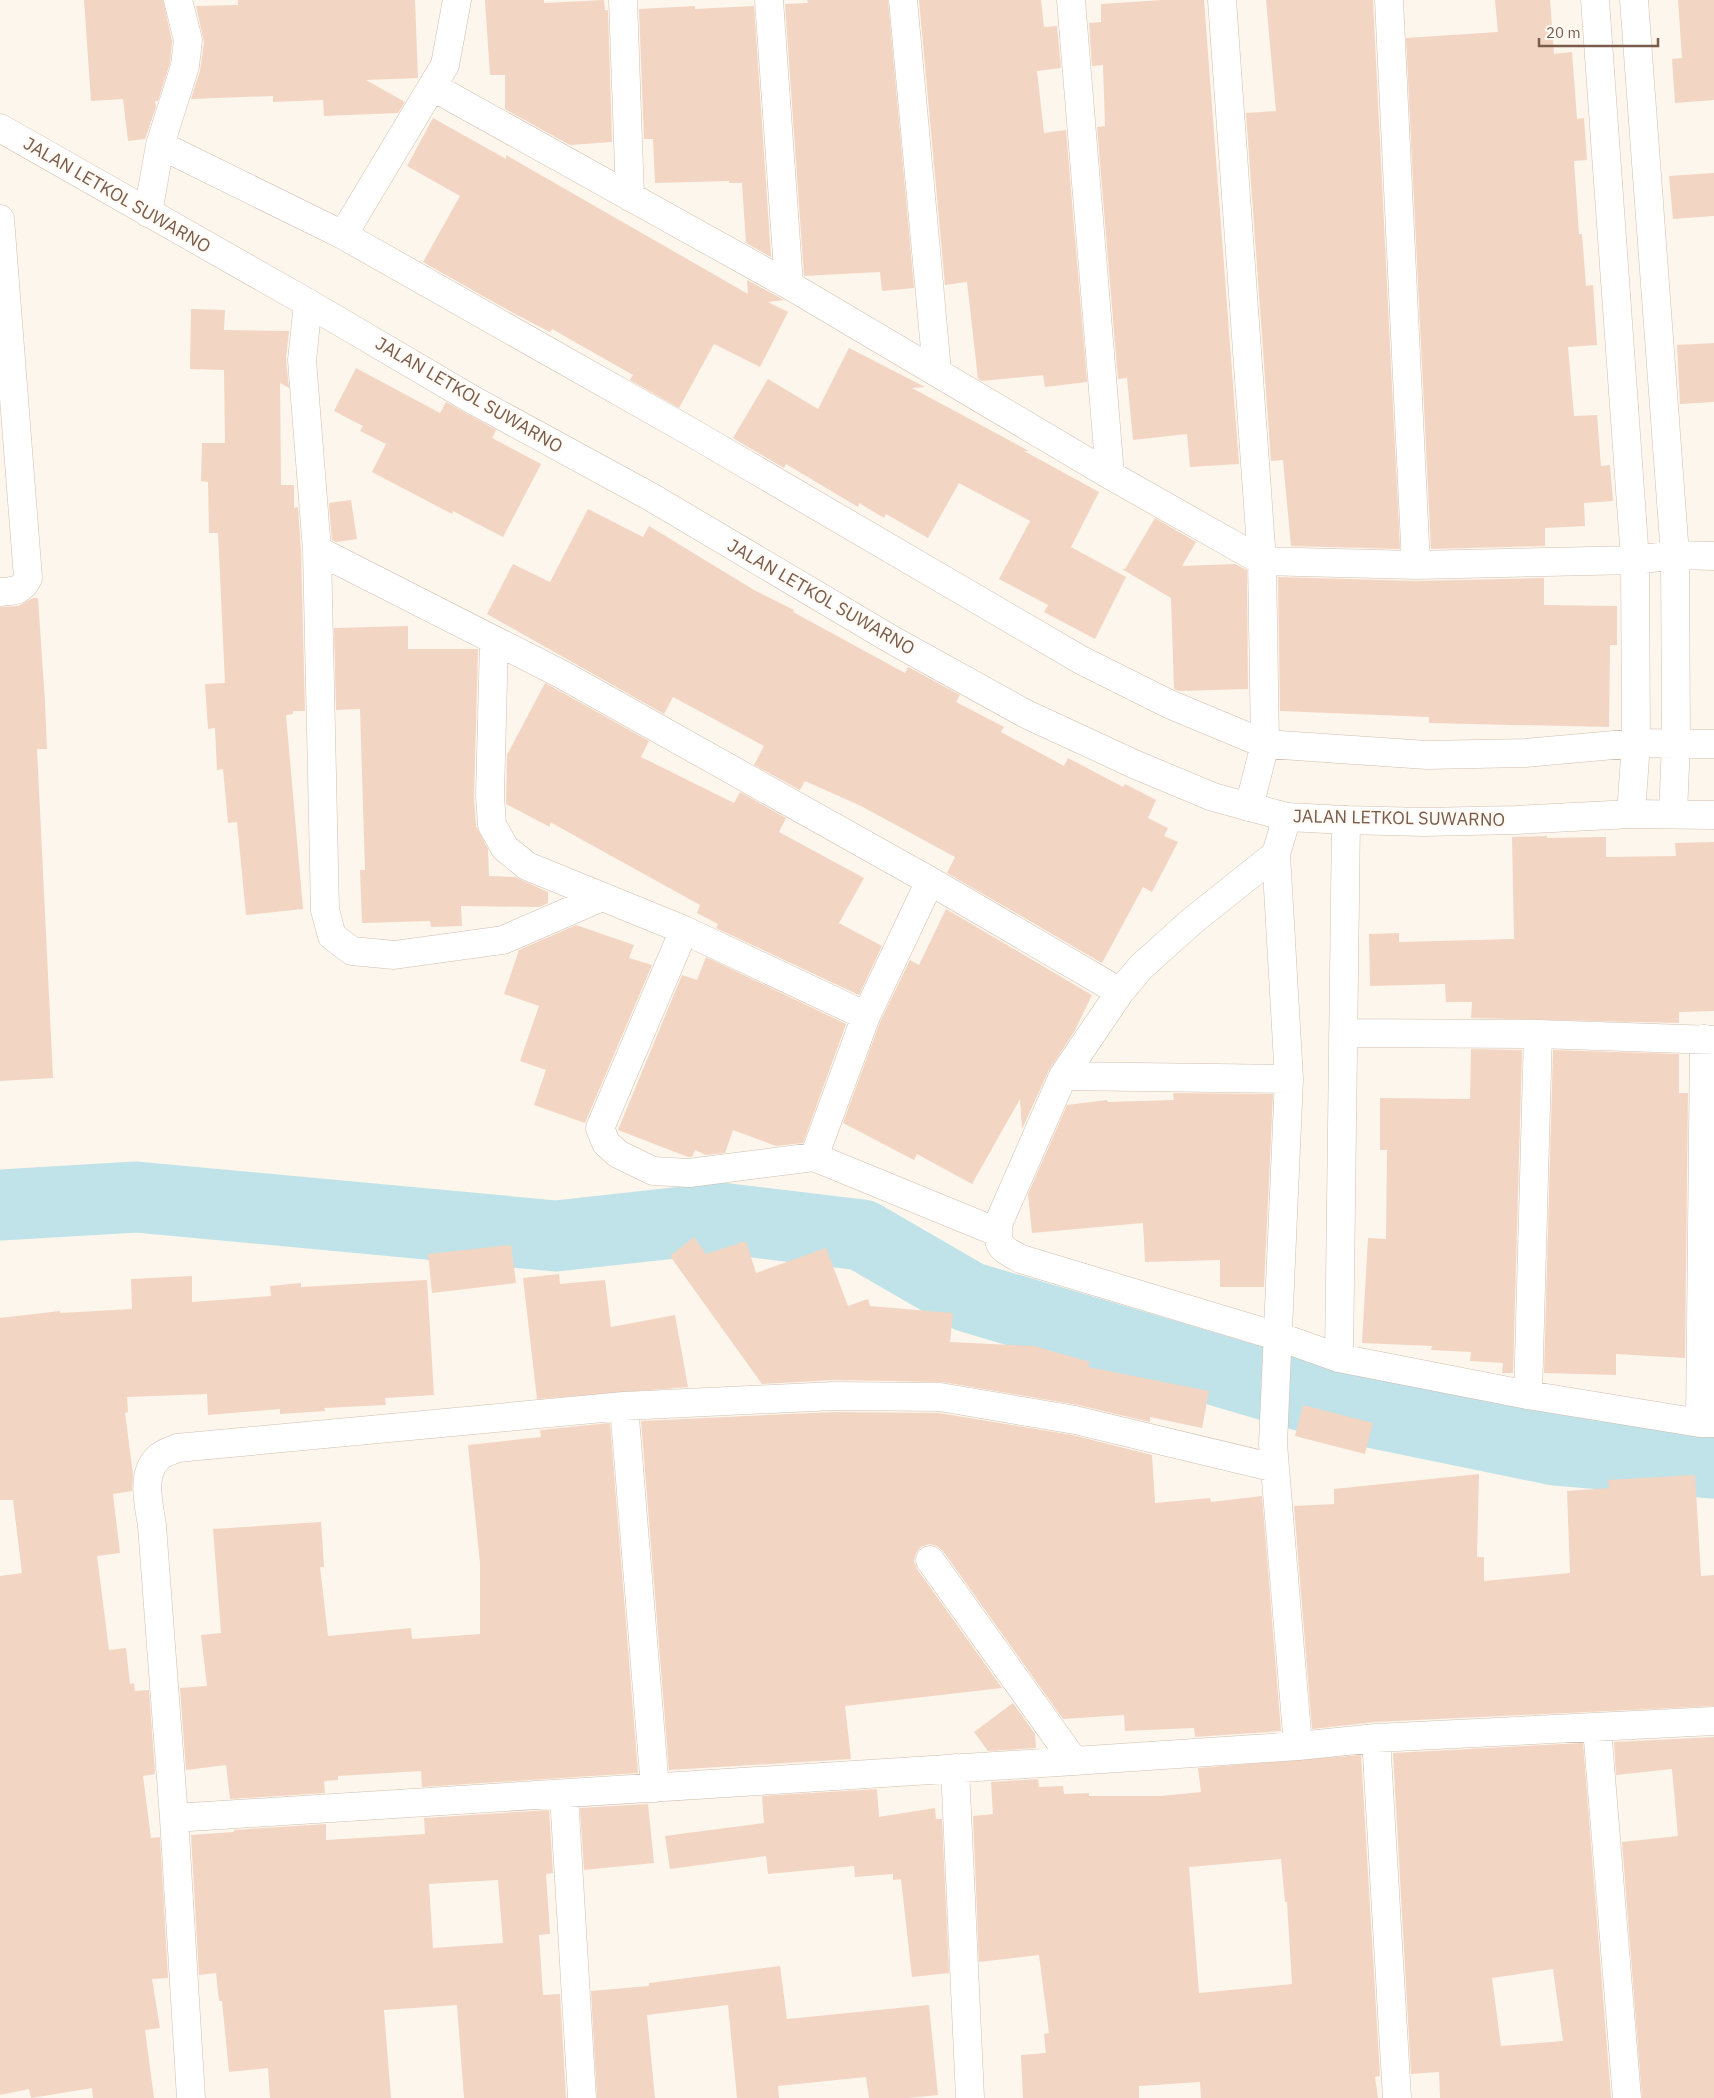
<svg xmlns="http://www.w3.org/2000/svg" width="1714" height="2098" viewBox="0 0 1714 2098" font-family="'IBM Plex Sans',sans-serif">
  <rect width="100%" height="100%" fill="#fdf6ec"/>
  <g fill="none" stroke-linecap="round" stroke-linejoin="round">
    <path stroke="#bfe3e8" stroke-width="71" d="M 0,1205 L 136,1197 L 556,1236 L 720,1218 L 862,1235 L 969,1297 L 1331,1404 L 1555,1450 L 1714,1463"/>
  </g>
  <path fill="#f3d5c3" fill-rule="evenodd" d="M 84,0 L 163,0 L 172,41 L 170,63 L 158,101 L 155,101 L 156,107 L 145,139 L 128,141 L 123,99 L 91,101 Z
    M 238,0 L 415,0 L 418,78 L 366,80 L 405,102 L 398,113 L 324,116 L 323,100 L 273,102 L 273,96 L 191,99 L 200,71 L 204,42 L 196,6 L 238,5 Z
    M 485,0 L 544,0 L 544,3 L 604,0 L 605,10 L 608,10 L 612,142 L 570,145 L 505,109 L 505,75 L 490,75 Z
    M 807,0 L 888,0 L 914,288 L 882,291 L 880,272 L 804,276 L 785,4 L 808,3 Z
    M 919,0 L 1041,0 L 1044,27 L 1057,26 L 1061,68 L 1037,71 L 1044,133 L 1066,130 L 1087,382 L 1045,387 L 1043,375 L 982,381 L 978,379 L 967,282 L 945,285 Z
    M 1163,0 L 1204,0 L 1239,464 L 1190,467 L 1187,434 L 1133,440 L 1127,378 L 1118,379 L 1097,127 L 1105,126 L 1103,65 L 1092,66 L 1089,23 L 1101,22 L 1101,4 Z
    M 1266,0 L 1373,0 L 1400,549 L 1291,546 L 1283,460 L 1271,461 L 1246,113 L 1276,111 Z
    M 1495,0 L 1550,0 L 1554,54 L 1572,52 L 1577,119 L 1584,118 L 1587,160 L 1574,161 L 1579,234 L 1582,234 L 1586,286 L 1593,285 L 1597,345 L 1568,347 L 1574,416 L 1597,415 L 1601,466 L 1610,465 L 1613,501 L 1584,503 L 1585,526 L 1545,528 L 1545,546 L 1431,549 L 1406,38 L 1498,32 Z
    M 1678,0 L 1714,0 L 1714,100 L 1675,103 L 1672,59 L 1682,58 Z
    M 695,6 L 695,9 L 754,6 L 771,257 L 746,243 L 742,183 L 729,183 L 729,181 L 655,183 L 653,139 L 644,139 L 639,9 Z
    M 433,118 L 506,159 L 506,155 L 748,294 L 747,280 L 784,300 L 768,302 L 788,312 L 760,367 L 714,344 L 679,408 L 630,380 L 633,375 L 552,329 L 550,332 L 515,314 L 423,262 L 460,196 L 407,166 Z
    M 1714,173 L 1714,216 L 1673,219 L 1669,176 Z
    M 191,309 L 225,310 L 224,330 L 289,331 L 286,359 L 289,388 L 280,383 L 281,485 L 294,485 L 294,508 L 298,507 L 301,551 L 305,711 L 293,711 L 293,714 L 286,715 L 303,909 L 246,915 L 237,822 L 228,823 L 223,769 L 217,770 L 215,728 L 208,729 L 205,684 L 225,683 L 218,533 L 209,533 L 208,482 L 201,481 L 202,443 L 225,443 L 224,370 L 190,369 Z
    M 1714,343 L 1714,402 L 1680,404 L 1677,345 Z
    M 849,348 L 925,387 L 912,388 L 1029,451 L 1024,451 L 1099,492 L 1071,547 L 1126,577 L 1095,639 L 1044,612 L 1048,605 L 999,579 L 1030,521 L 959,483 L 928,538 L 886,514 L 884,518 L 859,503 L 858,507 L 786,464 L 784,468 L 733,438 L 768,379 L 818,409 Z
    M 356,368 L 440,413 L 446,402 L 496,430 L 492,438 L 541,464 L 503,537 L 453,511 L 452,514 L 372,472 L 386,444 L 360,431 L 363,426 L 334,411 Z
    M 351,500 L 357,539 L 336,542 L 332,540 L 329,503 Z
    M 588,509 L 643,537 L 649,526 L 754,590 L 794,610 L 793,612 L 905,673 L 908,667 L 960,695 L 956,702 L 1004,727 L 1001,732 L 1064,766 L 1068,758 L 1123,787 L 1125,784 L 1156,800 L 1148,818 L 1168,828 L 1164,836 L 1178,842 L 1152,892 L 1143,887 L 1102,963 L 947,873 L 955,857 L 861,806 L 805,781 L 800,790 L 754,765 L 764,746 L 673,697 L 664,714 L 487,614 L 513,564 L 550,582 Z
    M 1155,518 L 1196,542 L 1182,566 L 1235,564 L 1247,570 L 1248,689 L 1179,691 L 1174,689 L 1171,598 L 1122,569 L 1125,569 Z
    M 1278,577 L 1416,581 L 1544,578 L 1544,605 L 1617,606 L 1617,645 L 1610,645 L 1609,727 L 1429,723 L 1429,717 L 1280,711 Z
    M 33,598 L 38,598 L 45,702 L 47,749 L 37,749 L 53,1078 L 0,1081 L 0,607 L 18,606 Z
    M 408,626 L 408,649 L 478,649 L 474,797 L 476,826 L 488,849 L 489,876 L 515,877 L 548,892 L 548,903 L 539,907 L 461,906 L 462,926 L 431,927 L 430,921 L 362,923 L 360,870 L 365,870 L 360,709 L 336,710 L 334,628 Z
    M 545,683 L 649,741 L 641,757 L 734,803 L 740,792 L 786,818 L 779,832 L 864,878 L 839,923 L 882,946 L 859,995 L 716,928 L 718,924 L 697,913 L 700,905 L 550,822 L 550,827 L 506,804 L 507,755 Z
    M 1547,836 L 1547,838 L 1606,837 L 1606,857 L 1676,856 L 1675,843 L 1714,842 L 1714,1011 L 1679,1012 L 1679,1023 L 1471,1018 L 1472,1002 L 1446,1002 L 1445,984 L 1370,986 L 1369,934 L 1399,933 L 1399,942 L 1514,939 L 1512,837 Z
    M 946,909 L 1092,995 L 1074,1032 L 1049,1070 L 1022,1129 L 1020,1099 L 972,1184 L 917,1154 L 914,1160 L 843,1123 L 880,1022 L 910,960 L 919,965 Z
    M 576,925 L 634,945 L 629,958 L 652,965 L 585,1123 L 534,1105 L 546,1070 L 520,1061 L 539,1006 L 504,994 L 519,950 Z
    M 706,957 L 846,1024 L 803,1143 L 776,1146 L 733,1130 L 725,1153 L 706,1155 L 695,1150 L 692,1157 L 688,1157 L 618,1130 L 682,975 L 697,980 Z
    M 1471,1049 L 1522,1050 L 1513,1373 L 1502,1373 L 1503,1363 L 1470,1361 L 1471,1352 L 1431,1350 L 1432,1346 L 1362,1343 L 1368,1238 L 1386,1239 L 1387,1150 L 1380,1150 L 1380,1098 L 1470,1099 Z
    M 1553,1050 L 1679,1054 L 1679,1093 L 1688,1093 L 1685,1358 L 1616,1354 L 1616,1375 L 1544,1373 Z
    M 1173,1093 L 1273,1094 L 1264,1287 L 1220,1287 L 1220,1260 L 1145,1262 L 1143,1223 L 1032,1233 L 1028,1194 L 1067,1105 L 1107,1100 L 1108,1102 L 1174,1100 Z
    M 694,1237 L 706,1254 L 746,1241 L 756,1273 L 826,1248 L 848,1306 L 868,1299 L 870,1306 L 953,1313 L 950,1342 L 1034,1346 L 1090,1362 L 1088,1367 L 1209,1391 L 1202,1428 L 1150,1417 L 1150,1422 L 1078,1405 L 942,1382 L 834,1380 L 762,1384 L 670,1256 Z
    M 511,1245 L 516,1283 L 432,1293 L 428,1254 Z
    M 559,1274 L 560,1284 L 605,1280 L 611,1327 L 675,1315 L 688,1387 L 537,1399 L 523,1278 Z
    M 192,1276 L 192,1302 L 271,1296 L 270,1286 L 301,1283 L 301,1287 L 427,1280 L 434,1395 L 385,1398 L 386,1405 L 324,1408 L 325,1411 L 280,1414 L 280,1409 L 208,1415 L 207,1394 L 127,1397 L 128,1412 L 125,1413 L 133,1474 L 132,1491 L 113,1494 L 120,1553 L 97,1556 L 109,1650 L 126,1648 L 130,1684 L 134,1683 L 135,1691 L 149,1690 L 155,1774 L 143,1776 L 151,1838 L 160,1837 L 168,1978 L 152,1979 L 160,2028 L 145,2030 L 154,2098 L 93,2098 L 92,2088 L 31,2098 L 29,2089 L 0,2095 L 0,1576 L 22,1573 L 13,1500 L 0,1500 L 0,1318 L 60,1311 L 60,1313 L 132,1309 L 131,1279 Z
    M 1303,1405 L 1373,1423 L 1365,1454 L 1295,1436 Z
    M 834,1412 L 939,1413 L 1072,1435 L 1152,1455 L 1155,1503 L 1210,1498 L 1211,1502 L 1262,1496 L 1281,1731 L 1195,1737 L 1194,1728 L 1125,1731 L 1124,1715 L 1063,1719 L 943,1551 L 937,1546 L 929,1544 L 921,1547 L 916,1553 L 914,1561 L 917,1569 L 1002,1688 L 845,1706 L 851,1759 L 669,1770 L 641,1421 Z
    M 610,1423 L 638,1773 L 422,1787 L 421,1771 L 338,1776 L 338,1780 L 324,1781 L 325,1793 L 230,1799 L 226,1765 L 186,1770 L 180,1688 L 207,1686 L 201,1635 L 221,1633 L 213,1529 L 321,1522 L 324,1567 L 320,1567 L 328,1636 L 411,1628 L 412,1639 L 480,1634 L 480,1563 L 468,1445 L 541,1437 L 540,1430 Z
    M 1479,1474 L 1477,1557 L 1484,1557 L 1484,1581 L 1570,1573 L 1567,1491 L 1609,1488 L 1608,1480 L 1695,1475 L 1701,1576 L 1714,1575 L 1714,1706 L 1375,1722 L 1312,1729 L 1294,1506 L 1334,1504 L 1334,1489 Z
    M 1013,1703 L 1035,1734 L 1036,1748 L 988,1751 L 974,1732 Z
    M 1714,1737 L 1714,2098 L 1642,2098 L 1622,1842 L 1678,1836 L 1672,1769 L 1616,1775 L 1614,1742 Z
    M 1583,1743 L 1611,2098 L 1440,2098 L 1439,2072 L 1411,2074 L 1393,1753 ZM 1553,1969 L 1563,2041 L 1501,2046 L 1492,1978 Z
    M 1361,1755 L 1380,2076 L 1375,2077 L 1378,2098 L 1201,2098 L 1200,2082 L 1139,2086 L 1139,2098 L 1023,2098 L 1021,2055 L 1046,2053 L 1044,2034 L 1049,2033 L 1039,1955 L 979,1962 L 973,1816 L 993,1814 L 991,1782 L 1038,1779 L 1039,1787 L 1063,1786 L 1064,1794 L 1089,1793 L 1089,1796 L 1161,1796 L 1201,1792 L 1198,1768 ZM 1281,1859 L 1285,1902 L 1287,1902 L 1292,1984 L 1199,1993 L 1189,1867 Z
    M 877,1789 L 879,1817 L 935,1808 L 936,1819 L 942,1819 L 949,1973 L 912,1977 L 901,1879 L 893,1880 L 893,1874 L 855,1877 L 854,1866 L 768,1874 L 766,1856 L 670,1869 L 665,1836 L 764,1823 L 762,1796 Z
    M 648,1804 L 654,1863 L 584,1870 L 580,1808 Z
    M 549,1810 L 553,1873 L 546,1874 L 550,1934 L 539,1935 L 543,1995 L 560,1994 L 566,2098 L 464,2098 L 457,2005 L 384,2010 L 391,2098 L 270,2098 L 268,2068 L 229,2072 L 222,2001 L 219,2001 L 216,1973 L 199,1975 L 191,1835 L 234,1832 L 234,1830 L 326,1824 L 326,1840 L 425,1834 L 424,1818 ZM 498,1880 L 503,1943 L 433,1948 L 429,1884 Z
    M 780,1966 L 787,2019 L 929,2005 L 938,2095 L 908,2098 L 869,2098 L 866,2077 L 778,2086 L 779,2098 L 737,2098 L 728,2005 L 647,2015 L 655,2098 L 597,2098 L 591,1991 L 649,1986 L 649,1983 Z"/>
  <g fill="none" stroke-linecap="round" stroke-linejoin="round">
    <defs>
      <path id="minor" d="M 623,0 L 630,197
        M 769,0 L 789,285
        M 903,0 L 937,371
        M 1071,0 L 1110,475
        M 1222,0 L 1262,561 L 1265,744 L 1249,807
        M 1389,0 L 1416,565
        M 1595,0 L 1635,560 L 1636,743 L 1631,814
        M 1634,0 L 1675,555 L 1676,743 L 1673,813
        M 433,87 L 789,285 L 1110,475 L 1262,561 L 1416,565 L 1635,560 L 1675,555 L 1714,556
        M 160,145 L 343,235 L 689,431 L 1081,660 L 1169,704 L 1265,744 L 1427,755 L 1525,753 L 1636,743 L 1714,744
        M 148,213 L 160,145 L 185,66 L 188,40 L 178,0
        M 0,219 L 28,578 C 22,591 14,591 0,592
        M 343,235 L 445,65 L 457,0
        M 308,303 L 302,360 L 317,550 L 325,910 L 332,936 L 352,951 L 394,955 L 503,940 L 602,897
        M 317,550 L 561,674 L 930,881 L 1120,992
        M 494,641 L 490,796 L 492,825 L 505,848 L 527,866 L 684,930 L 866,1016
        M 1287,817 L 1276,854 L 1289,1079 L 1273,1444 L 1298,1746
        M 1276,854 L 1191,922 L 1141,967 L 1120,992 L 1063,1076 L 999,1222 C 995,1246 1002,1249 1021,1259 L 1280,1337 L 1339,1358 L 1528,1395 L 1700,1423 L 1714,1423
        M 684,930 L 600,1128 L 606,1143 L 618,1154 L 653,1171 L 689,1173 L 814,1157 L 997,1232
        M 1343,1033 L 1538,1034 L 1714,1040
        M 1063,1076 L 1289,1079
        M 814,1157 L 866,1016 L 930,881
        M 1339,1358 L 1346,820
        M 1528,1395 L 1538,1034
        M 624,1406 L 655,1788
        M 1700,1423 L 1704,1039
        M 930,1560 L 1074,1761
        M 1597,1728 L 1627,2098
        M 1376,1738 L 1397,2098
        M 955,1768 L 970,2098
        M 564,1795 L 582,2098
        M 174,1818 L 1074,1761 L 1298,1746 L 1376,1738 L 1714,1721
        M 191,2098 L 174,1818 L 152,1526 C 149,1504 140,1474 159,1457 C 163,1453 171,1451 177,1448 L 624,1406 L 834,1396 L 940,1397 L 1075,1420 L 1275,1468"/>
      <path id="tertiary" d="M 0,128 L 308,303 L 473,400 L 651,497 L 894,641 L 1026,714 L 1134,764 L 1213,797 L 1287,817 L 1346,820 L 1424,822 L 1516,820 L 1631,814 L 1714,815"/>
    </defs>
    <use href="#minor" stroke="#d1beb0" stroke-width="29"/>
    <use href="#tertiary" stroke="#d1beb0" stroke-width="29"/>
    <use href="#minor" stroke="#fff" stroke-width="28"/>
    <use href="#tertiary" stroke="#fff" stroke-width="28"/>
  </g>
  <g text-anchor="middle" stroke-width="4" stroke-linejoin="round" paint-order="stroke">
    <g font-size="18" fill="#7a5c4d" stroke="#fffaf3">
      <text transform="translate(117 195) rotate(30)" y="6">JALAN LETKOL SUWARNO</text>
      <text transform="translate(469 395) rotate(30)" y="6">JALAN LETKOL SUWARNO</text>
      <text transform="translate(821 597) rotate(30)" y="6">JALAN LETKOL SUWARNO</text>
      <text transform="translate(1399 818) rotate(1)" y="6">JALAN LETKOL SUWARNO</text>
    </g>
  </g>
  <path d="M1539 38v8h119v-8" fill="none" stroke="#7a5c4d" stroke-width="2.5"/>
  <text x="1546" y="38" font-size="15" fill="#7a5c4d" stroke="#fffaf3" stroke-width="4" paint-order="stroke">20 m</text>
</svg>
